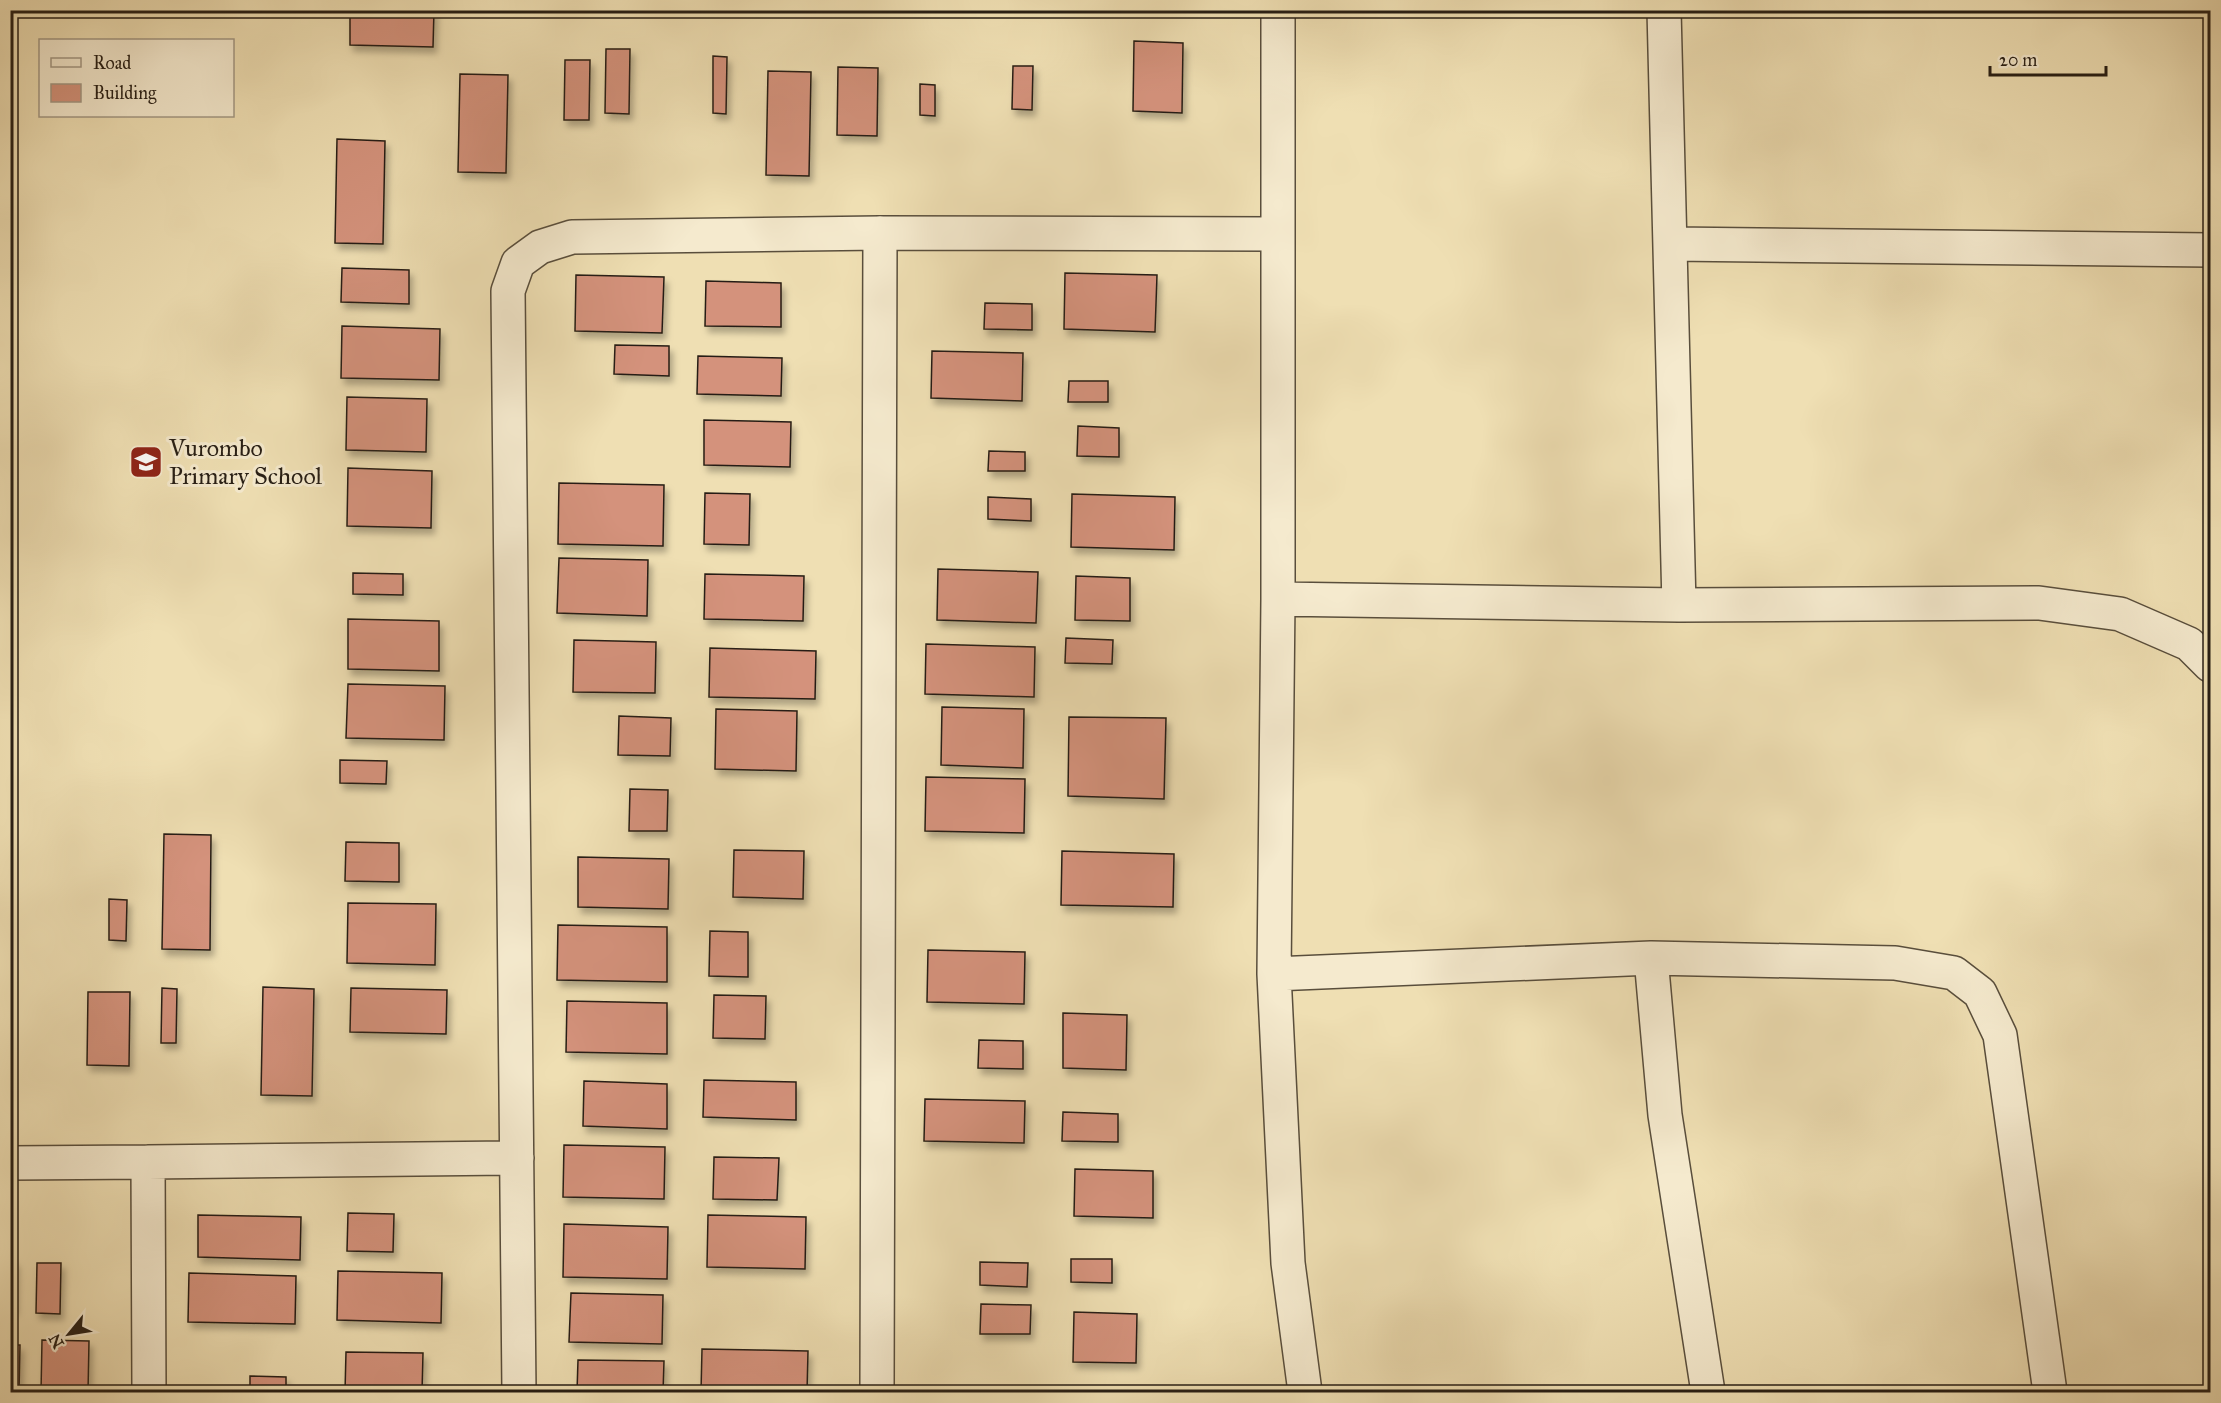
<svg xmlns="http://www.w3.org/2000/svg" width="2221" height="1403" viewBox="0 0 2221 1403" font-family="'IM FELL Great Primer',serif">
  <defs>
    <filter id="shadow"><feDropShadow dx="3.5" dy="6" stdDeviation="3" flood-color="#0004"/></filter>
  </defs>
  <rect width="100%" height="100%" fill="#efdfb3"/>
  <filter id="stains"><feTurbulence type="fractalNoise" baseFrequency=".00333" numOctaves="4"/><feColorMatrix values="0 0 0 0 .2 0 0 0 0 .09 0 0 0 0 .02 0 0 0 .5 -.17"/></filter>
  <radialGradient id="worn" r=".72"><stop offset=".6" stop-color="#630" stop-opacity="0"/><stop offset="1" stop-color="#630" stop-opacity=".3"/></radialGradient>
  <path fill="#d4927b" stroke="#271e14" stroke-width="1.5" filter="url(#shadow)" d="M 350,10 L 434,10 L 433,47 L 350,45 Z
    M 1134,41 L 1183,43 L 1182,113 L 1133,111 Z
    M 606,49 L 630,49 L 629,114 L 605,113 Z
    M 713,56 L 727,57 L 726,114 L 713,113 Z
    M 565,60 L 590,60 L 589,120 L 564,120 Z
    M 1013,66 L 1033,66 L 1032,110 L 1012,109 Z
    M 838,67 L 878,68 L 877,136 L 837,135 Z
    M 768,71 L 811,72 L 809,176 L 766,175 Z
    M 460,74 L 508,75 L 506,173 L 458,172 Z
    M 920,84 L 935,85 L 935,116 L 920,115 Z
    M 337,139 L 385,141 L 383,244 L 335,243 Z
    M 342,268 L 409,270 L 409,304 L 341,302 Z
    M 1065,273 L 1157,275 L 1155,332 L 1064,329 Z
    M 576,275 L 664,277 L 662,333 L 575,331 Z
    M 706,281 L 781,283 L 781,327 L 705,326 Z
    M 985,303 L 1032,304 L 1032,330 L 984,329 Z
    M 342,326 L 440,329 L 439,380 L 341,378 Z
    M 615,345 L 669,346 L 669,376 L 614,374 Z
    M 932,351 L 1023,353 L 1022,401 L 931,398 Z
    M 698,356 L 782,358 L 781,396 L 697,394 Z
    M 1069,381 L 1108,381 L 1108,402 L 1068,402 Z
    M 347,397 L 427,399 L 426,452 L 346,450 Z
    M 704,420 L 791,422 L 790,467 L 704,465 Z
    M 1078,426 L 1119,428 L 1119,457 L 1077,456 Z
    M 989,451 L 1025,452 L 1025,471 L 988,471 Z
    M 348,468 L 432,471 L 431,528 L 347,526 Z
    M 559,483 L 664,485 L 663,546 L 558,544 Z
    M 705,493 L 750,494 L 749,545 L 704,544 Z
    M 1072,494 L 1175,497 L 1174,550 L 1071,547 Z
    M 988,497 L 1031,499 L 1031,521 L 988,519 Z
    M 559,558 L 648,560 L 647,616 L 557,613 Z
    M 938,569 L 1038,572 L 1036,623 L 937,620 Z
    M 353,573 L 403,574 L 403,595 L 353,594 Z
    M 705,574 L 804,576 L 803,621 L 704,619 Z
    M 1076,576 L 1130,578 L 1130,621 L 1075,620 Z
    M 348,619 L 439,621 L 439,671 L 348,669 Z
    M 1066,638 L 1113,640 L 1112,664 L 1065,663 Z
    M 574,640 L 656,642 L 655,693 L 573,692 Z
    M 926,644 L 1035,647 L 1034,697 L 925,694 Z
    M 710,648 L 816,651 L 815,699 L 709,697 Z
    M 348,684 L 445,686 L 444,740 L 346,738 Z
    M 942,707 L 1024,709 L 1023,768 L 941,765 Z
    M 716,709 L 797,711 L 796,771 L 715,769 Z
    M 619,716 L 671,718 L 670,756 L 618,755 Z
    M 1069,717 L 1166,718 L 1164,799 L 1068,796 Z
    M 340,760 L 387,761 L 386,784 L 340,783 Z
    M 926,777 L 1025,779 L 1024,833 L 925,831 Z
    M 630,789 L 668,790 L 667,831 L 629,831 Z
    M 164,834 L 211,835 L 210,950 L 162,949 Z
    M 346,842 L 399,843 L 399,882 L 345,881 Z
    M 734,850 L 804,851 L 803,899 L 733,897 Z
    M 1062,851 L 1174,854 L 1173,907 L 1061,905 Z
    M 578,857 L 669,859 L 668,909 L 578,907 Z
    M 109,899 L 127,900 L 126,941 L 109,940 Z
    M 348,903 L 436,904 L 435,965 L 347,963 Z
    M 558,925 L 667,927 L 667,982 L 557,980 Z
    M 710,931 L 748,932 L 748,977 L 709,976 Z
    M 928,950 L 1025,952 L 1024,1004 L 927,1002 Z
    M 263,987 L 314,989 L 312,1096 L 261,1095 Z
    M 162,988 L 177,989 L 176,1043 L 161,1043 Z
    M 351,988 L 447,990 L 446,1034 L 350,1032 Z
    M 88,992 L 130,992 L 129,1066 L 87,1065 Z
    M 714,995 L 766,996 L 765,1039 L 713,1038 Z
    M 567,1001 L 667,1003 L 667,1054 L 566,1052 Z
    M 1063,1013 L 1127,1015 L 1126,1070 L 1063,1068 Z
    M 979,1040 L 1023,1041 L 1023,1069 L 978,1068 Z
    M 704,1080 L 796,1082 L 796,1120 L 703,1117 Z
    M 584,1081 L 667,1084 L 667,1129 L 583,1126 Z
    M 925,1099 L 1025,1101 L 1024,1143 L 924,1141 Z
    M 1063,1112 L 1118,1114 L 1118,1142 L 1062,1141 Z
    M 564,1145 L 665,1147 L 664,1199 L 563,1197 Z
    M 714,1157 L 779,1158 L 777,1200 L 713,1199 Z
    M 1075,1169 L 1153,1171 L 1153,1218 L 1074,1216 Z
    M 348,1213 L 394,1214 L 393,1252 L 347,1251 Z
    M 198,1215 L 301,1217 L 300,1260 L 198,1257 Z
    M 708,1215 L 806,1217 L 805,1269 L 707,1267 Z
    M 564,1224 L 668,1227 L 667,1279 L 563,1277 Z
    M 1071,1259 L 1112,1259 L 1112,1283 L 1071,1282 Z
    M 10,1260 L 15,1261 L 14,1309 L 10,1309 Z
    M 980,1262 L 1028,1263 L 1027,1287 L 980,1285 Z
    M 37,1263 L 61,1263 L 60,1314 L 36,1313 Z
    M 338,1271 L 442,1273 L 441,1323 L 337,1320 Z
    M 189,1273 L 296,1276 L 295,1324 L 188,1322 Z
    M 571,1293 L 663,1295 L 662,1344 L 569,1342 Z
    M 981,1304 L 1031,1305 L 1030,1334 L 980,1334 Z
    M 1074,1312 L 1137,1314 L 1136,1363 L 1073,1362 Z
    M 42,1340 L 89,1341 L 88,1392 L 41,1392 Z
    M 10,1345 L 20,1345 L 19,1392 L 10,1392 Z
    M 702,1349 L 808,1351 L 807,1392 L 701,1392 Z
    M 346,1352 L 423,1353 L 422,1392 L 345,1392 Z
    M 578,1360 L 664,1361 L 663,1392 L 577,1392 Z
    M 250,1376 L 286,1377 L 286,1392 L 250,1392 Z
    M 1074,1386 L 1176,1389 L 1176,1392 L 1074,1392 Z"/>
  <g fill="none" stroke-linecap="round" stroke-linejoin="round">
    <defs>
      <path id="street" d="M 1278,10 L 1278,599 L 1274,974 L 1288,1263 L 1305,1392
        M 1664,10 L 1679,605
        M 1672,244 L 2210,250
        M 1278,599 L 1679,605 L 2039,603 L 2120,614 L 2189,644 L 2210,665
        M 1651,958 L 1895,963 L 1954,973 L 1980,993 L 2000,1035 L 2050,1392
        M 1274,974 L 1651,958 L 1665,1115 L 1708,1392
        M 148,1162 L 517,1158
        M 10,1163 L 148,1162 L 149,1392
        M 519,1392 L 508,291 L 518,263 L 540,247 L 572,237 L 880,233 L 1278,234
        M 877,1392 L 880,233"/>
    </defs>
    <use href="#street" stroke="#594e3c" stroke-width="36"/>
    <use href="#street" stroke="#f5eace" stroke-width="33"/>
  </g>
  <defs>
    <symbol id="school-square" viewBox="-11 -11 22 22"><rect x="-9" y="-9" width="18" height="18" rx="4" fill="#8f2418" stroke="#f5eace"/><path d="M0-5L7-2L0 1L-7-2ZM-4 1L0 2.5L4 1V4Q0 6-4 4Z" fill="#fff"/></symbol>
  </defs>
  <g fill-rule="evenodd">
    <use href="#school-square" x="127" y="443" width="38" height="38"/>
  </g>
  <g text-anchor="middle" stroke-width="6" stroke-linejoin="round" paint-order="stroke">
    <g font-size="24" fill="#271e14" stroke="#f5eace" text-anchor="start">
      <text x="169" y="456">Vurombo<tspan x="169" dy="28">Primary School</tspan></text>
    </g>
  </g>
  <rect width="2221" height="1403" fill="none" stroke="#efdfb3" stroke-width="36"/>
  <rect x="12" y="12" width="2197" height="1379" fill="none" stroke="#271e14" stroke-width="3"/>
  <rect x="18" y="18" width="2185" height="1367" fill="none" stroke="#271e14" stroke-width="1.5"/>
  <rect x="39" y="39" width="195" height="78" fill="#f5eace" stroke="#a39884" stroke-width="1.5"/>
  <rect x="51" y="58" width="30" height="9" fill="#f5eace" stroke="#a39884" stroke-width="1.5"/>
  <text x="93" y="69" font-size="18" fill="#271e14">Road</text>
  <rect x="51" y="84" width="30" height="18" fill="#d4927b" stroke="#a39884" stroke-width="1.5"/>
  <text x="93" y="99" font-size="18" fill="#271e14">Building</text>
  <g transform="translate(69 1334) rotate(240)" stroke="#f5eace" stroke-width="4.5" paint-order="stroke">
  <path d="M0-4.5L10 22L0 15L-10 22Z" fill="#271e14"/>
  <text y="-9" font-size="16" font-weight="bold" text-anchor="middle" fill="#271e14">N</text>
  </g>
  <path d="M1990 66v9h116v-9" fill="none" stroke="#271e14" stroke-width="3"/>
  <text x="1999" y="66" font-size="18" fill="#271e14" stroke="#f5eace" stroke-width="4.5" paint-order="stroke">20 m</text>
  <rect width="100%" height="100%" filter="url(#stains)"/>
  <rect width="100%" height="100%" fill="url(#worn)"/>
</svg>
